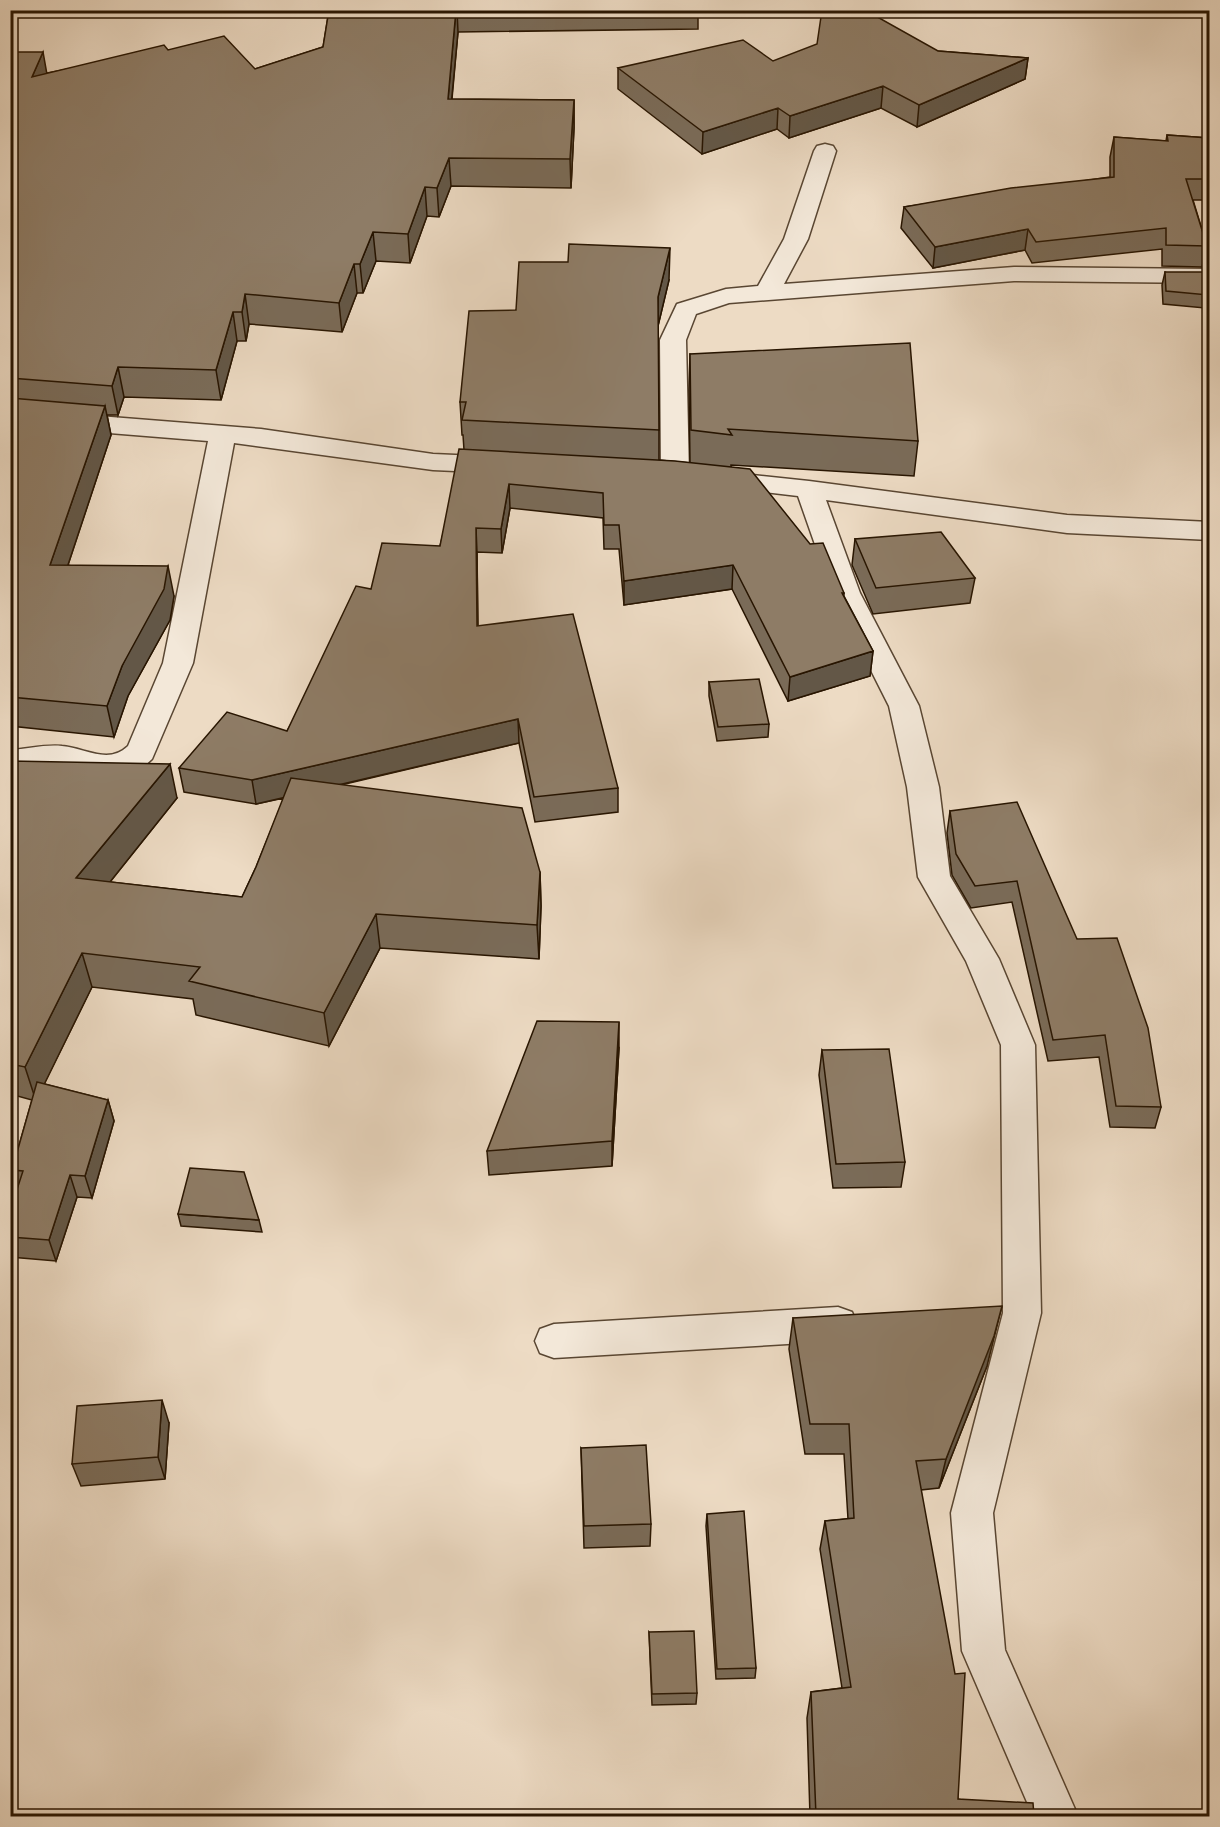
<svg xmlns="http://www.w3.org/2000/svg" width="1220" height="1827" viewBox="0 0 1220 1827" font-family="'Old Standard TT',serif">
  <rect width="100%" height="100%" fill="#eddbc4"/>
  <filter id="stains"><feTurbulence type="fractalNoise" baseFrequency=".00333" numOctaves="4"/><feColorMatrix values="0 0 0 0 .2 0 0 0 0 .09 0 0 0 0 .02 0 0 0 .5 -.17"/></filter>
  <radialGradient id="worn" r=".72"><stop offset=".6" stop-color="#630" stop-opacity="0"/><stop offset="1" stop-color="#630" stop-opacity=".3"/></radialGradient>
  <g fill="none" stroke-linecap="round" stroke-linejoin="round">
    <defs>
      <path id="minor" d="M 825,144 L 833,146 L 836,151 L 808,239 L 784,284 L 1014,267 L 1210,269 L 1210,283 L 1014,281 L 729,303 L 696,314 L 686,340 L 689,475 L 685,481 L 675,483 L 665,481 L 661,475 L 660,340 L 677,304 L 726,289 L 758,286 L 784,239 L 814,151 L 817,146 Z
        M 10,409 L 261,429 L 433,454 L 500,457 L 510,459 L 513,465 L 510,471 L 500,473 L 433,470 L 234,443 L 193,663 L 152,759 C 120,791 97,770 61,767 C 45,766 27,770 10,772 L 10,750 C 27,749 46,744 62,746 C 86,748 108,765 128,746 L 163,663 L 208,441 L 10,425 Z
        M 716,471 L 809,481 L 1067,515 L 1210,522 L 1210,540 L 1067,533 L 826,500 L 860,593 L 919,706 L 939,787 L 950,876 L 999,959 L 1035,1045 L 1041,1313 L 993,1513 L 1005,1650 L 1078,1816 L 1033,1816 L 962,1651 L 951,1513 L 1003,1313 L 1001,1045 L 966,961 L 918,877 L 907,787 L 889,706 L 832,593 L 798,496 L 706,485 L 702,479 L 706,473 Z
        M 838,1307 L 852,1312 L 857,1324 L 852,1336 L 838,1341 L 554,1358 L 540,1353 L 535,1341 L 540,1329 L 554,1324 Z"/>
    </defs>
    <use href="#minor" stroke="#594632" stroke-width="3"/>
    <use href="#minor" fill="#f3e8d9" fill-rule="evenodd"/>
  </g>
  <path fill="#7a6b58" stroke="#281501" stroke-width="1.5" d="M 329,10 L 701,10 L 698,11 L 698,29 L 458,32 L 452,99 L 574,100 L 574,128 L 571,188 L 451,186 L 439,217 L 427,216 L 410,263 L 376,261 L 363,293 L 357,293 L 342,332 L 249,324 L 246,341 L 237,341 L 221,400 L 124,397 L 118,415 L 107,415 L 111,435 L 68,565 L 174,596 L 170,620 L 128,696 L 114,737 L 10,726 L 10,52 L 47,73 L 168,50 L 255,69 L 323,47 Z
    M 938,51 L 1028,58 L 1025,79 L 917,127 L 881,108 L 789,138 L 777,129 L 702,154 L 618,89 L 618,68 L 773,61 Z
    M 1167,135 L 1209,138 L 1209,200 L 1193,200 L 1207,246 L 1202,267 L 1162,266 L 1162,249 L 1032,263 L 1025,250 L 933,268 L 901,228 L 904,207 L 1110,177 L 1110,157 L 1114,137 L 1166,141 Z
    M 1165,272 L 1208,295 L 1205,308 L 1163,304 L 1162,285 Z
    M 669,280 L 658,326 L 659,430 L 659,460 L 690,463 L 689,390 L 690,354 L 918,441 L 914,476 L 731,465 L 731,467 L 844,593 L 844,596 L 873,651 L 870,676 L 788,701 L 732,589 L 624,605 L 619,549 L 604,549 L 603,518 L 510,508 L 502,553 L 477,552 L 478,626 L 618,788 L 618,812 L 535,822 L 519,743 L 341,785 L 540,872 L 541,906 L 539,959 L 380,948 L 329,1046 L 196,1015 L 193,999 L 92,987 L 44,1084 L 108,1100 L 114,1121 L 92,1198 L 77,1197 L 56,1261 L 10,1257 L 10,1211 L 18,1187 L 12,1170 L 32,1100 L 10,1094 L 10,761 L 177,798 L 110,882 L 242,897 L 256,867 L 284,798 L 256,804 L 184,792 L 179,768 L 287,731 L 371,589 L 440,546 L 464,450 L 463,435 L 462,435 L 460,402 L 516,310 Z
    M 855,539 L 975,578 L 970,603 L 873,614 L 852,565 Z
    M 709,682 L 769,724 L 768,737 L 717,741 L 709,696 Z
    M 950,811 L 1077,939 L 1161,1107 L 1155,1128 L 1110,1127 L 1099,1057 L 1048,1061 L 1012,902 L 971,908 L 952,875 L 947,833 Z
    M 619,1048 L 612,1166 L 489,1175 L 487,1151 Z
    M 822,1050 L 905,1162 L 901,1187 L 833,1188 L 819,1075 Z
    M 178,1214 L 259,1220 L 262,1232 L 181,1226 Z
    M 793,1318 L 987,1366 L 939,1488 L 921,1490 L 958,1799 L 1034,1816 L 810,1816 L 807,1718 L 811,1692 L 842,1688 L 820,1549 L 825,1521 L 848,1519 L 844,1454 L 805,1454 L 789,1349 Z
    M 169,1423 L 165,1479 L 81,1486 L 72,1464 Z
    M 581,1448 L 651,1524 L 650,1546 L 584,1548 Z
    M 707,1514 L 756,1668 L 755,1678 L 716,1679 L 706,1526 Z
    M 649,1632 L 697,1693 L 696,1704 L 652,1705 Z"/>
  <path fill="#635747" stroke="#281501" stroke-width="1.5" d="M 456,10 L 457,10 L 458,32 L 449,127 L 448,99 Z
    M 43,52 L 48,80 L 32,77 Z
    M 1028,58 L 1025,79 L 917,127 L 919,105 Z
    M 883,86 L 881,108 L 789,138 L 790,116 Z
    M 574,100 L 574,128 L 571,188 L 570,159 Z
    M 778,108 L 777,129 L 702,154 L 703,132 Z
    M 449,158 L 451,186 L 439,217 L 437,188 Z
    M 425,187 L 427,216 L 410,263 L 408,234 Z
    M 1028,229 L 1025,250 L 933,268 L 935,247 Z
    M 373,232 L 376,261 L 363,293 L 360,264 Z
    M 670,248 L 669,280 L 657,330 L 658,297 Z
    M 354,264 L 357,293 L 342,332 L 339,303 Z
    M 245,294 L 249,324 L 246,341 L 242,312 Z
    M 233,312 L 237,341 L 221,400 L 216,370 Z
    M 118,367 L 124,397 L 118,415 L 112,386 Z
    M 105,406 L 111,435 L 58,595 L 50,565 Z
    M 509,484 L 510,508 L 502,553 L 501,529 Z
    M 476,528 L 477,552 L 478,650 L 477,626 Z
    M 733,565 L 732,589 L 624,605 L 624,581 Z
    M 168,566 L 174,596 L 170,620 L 128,696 L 114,737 L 107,706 L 122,666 Z
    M 873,651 L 870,676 L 788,701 L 790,677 Z
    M 518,719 L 519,743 L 256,804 L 252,780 Z
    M 170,764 L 177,798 L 86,912 L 76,878 Z
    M 540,872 L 541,906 L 539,959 L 537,925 Z
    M 376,914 L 380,948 L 329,1046 L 324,1013 Z
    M 82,953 L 92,987 L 36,1101 L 25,1067 Z
    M 619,1022 L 619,1048 L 612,1166 L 612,1141 Z
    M 108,1100 L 114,1121 L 92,1198 L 85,1176 Z
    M 70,1175 L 77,1197 L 56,1261 L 49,1240 Z
    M 1002,1306 L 987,1366 L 939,1488 L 946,1459 Z
    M 162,1400 L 169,1423 L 165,1479 L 158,1457 Z"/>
  <path fill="#8e7c66" stroke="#281501" stroke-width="1.5" d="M 329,10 L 456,10 L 448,99 L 574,100 L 570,159 L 449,158 L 437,188 L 425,187 L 408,234 L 373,232 L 360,264 L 354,264 L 339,303 L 245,294 L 242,312 L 233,312 L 216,370 L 118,367 L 112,386 L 10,378 L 10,52 L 43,52 L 32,77 L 164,45 L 168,50 L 224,36 L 255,69 L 323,47 Z
    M 822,10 L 865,10 L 938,51 L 1028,58 L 919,105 L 883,86 L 790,116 L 778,108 L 703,132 L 618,68 L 743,40 L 773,61 L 817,44 Z
    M 1167,135 L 1209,138 L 1209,179 L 1186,179 L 1207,246 L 1166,245 L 1166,228 L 1036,242 L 1028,229 L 935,247 L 904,207 L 1011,188 L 1114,177 L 1114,137 L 1168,141 Z
    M 569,244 L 670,248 L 658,297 L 659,430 L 462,420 L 466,402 L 460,402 L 469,311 L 516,310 L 519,262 L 568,262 Z
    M 1165,272 L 1207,272 L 1208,295 L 1166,291 Z
    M 910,343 L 918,441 L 728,429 L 732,435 L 691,430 L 690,354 Z
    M 10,398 L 105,406 L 50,565 L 168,566 L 164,589 L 122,666 L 107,706 L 10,697 Z
    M 459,449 L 675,461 L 750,469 L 810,544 L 823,543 L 844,593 L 842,593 L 873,651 L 790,677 L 733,565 L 624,581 L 619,525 L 604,525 L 603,493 L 509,484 L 501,529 L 476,528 L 477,626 L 573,614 L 618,788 L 534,797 L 518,719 L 252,780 L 179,768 L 227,712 L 287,731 L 356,586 L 371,589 L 382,543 L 440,546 Z
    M 941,532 L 975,578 L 876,588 L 855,539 Z
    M 759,679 L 769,724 L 718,727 L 709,682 Z
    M 10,761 L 170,764 L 76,878 L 242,897 L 256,867 L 291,778 L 522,808 L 540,872 L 537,925 L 376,914 L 324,1013 L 189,981 L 200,967 L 82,953 L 25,1067 L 10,1064 L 10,1002 L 17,991 L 10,990 Z
    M 1017,802 L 1077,939 L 1117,938 L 1148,1028 L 1161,1107 L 1116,1106 L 1105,1035 L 1053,1040 L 1017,881 L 975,886 L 956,854 L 950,811 Z
    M 537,1021 L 619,1022 L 612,1141 L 487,1151 Z
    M 889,1049 L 905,1162 L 836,1164 L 822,1050 Z
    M 37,1082 L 108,1100 L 85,1176 L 70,1175 L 49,1240 L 10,1237 L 10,1211 L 23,1171 L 12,1170 Z
    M 190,1168 L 244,1172 L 259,1220 L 178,1214 Z
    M 1002,1306 L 994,1336 L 946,1459 L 916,1461 L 955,1674 L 965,1673 L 958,1799 L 1033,1803 L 1034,1816 L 816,1816 L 811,1692 L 851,1687 L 825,1521 L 854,1518 L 849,1424 L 810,1424 L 793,1318 Z
    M 162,1400 L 158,1457 L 72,1464 L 77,1406 Z
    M 646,1445 L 651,1524 L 584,1526 L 581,1448 Z
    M 744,1511 L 756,1668 L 717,1669 L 707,1514 Z
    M 694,1631 L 697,1693 L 652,1694 L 649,1632 Z"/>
  <rect width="1220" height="1827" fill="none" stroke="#eddbc4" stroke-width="36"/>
  <rect x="12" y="12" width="1196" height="1803" fill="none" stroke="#281501" stroke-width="3"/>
  <rect x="18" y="18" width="1184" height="1791" fill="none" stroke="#281501" stroke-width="1.5"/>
  <rect width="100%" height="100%" filter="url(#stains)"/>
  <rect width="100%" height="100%" fill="url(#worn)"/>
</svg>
